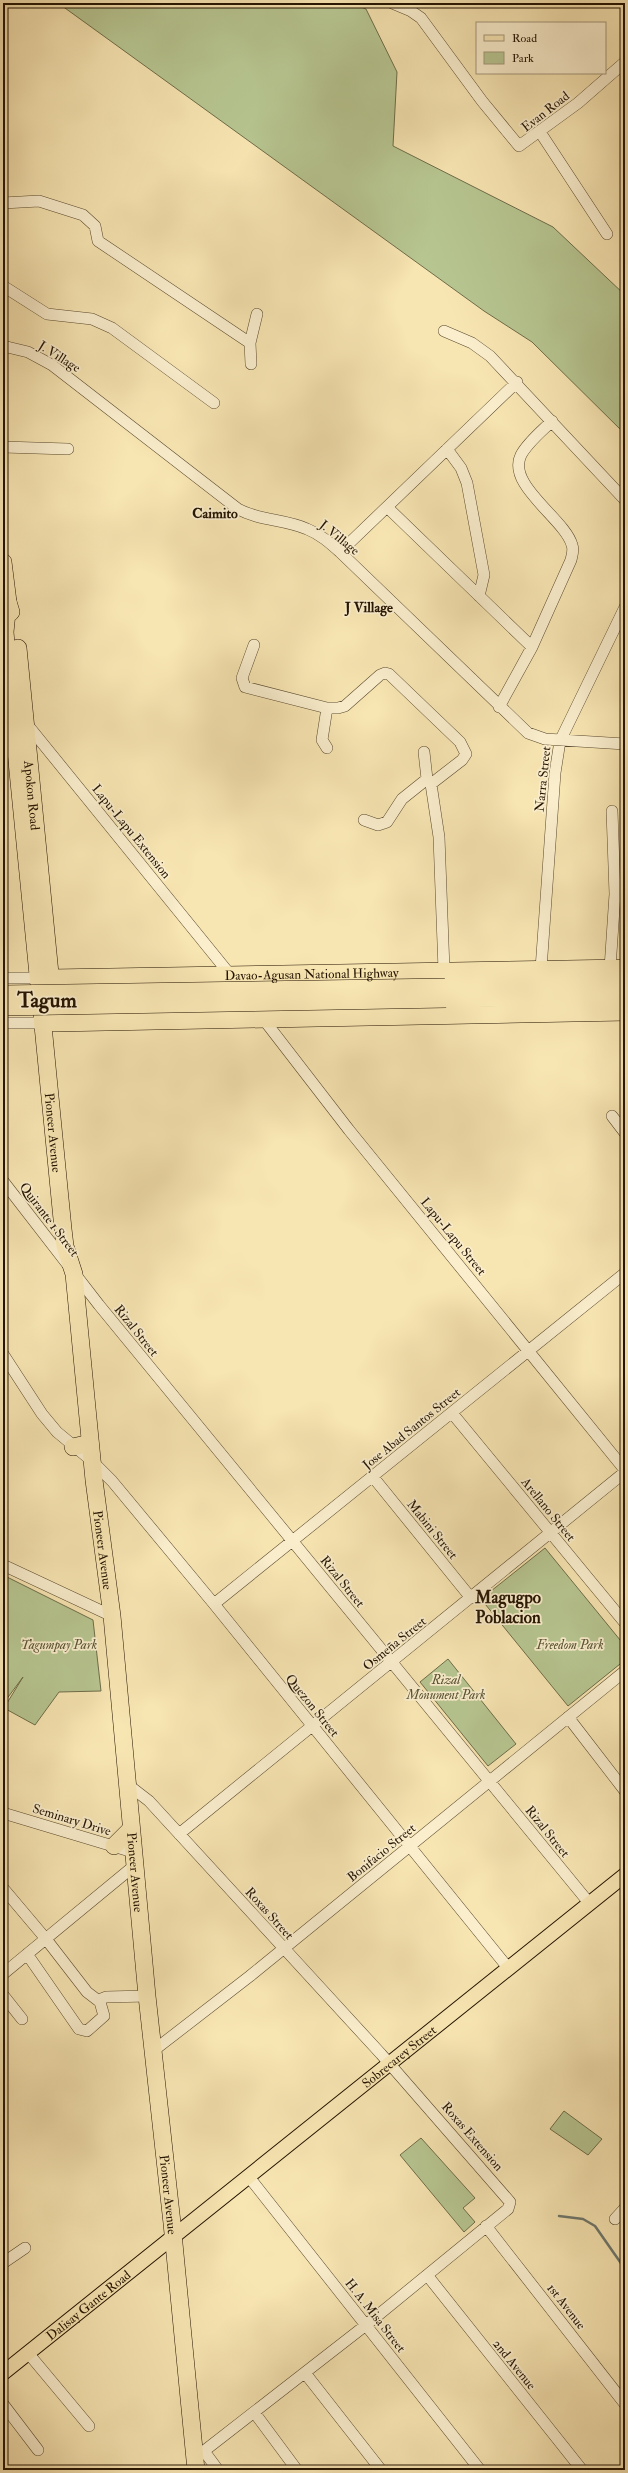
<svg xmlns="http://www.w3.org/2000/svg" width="628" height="2473" viewBox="0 0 628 2473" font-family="'IM FELL Double Pica',serif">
  <rect width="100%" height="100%" fill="#f7e5b2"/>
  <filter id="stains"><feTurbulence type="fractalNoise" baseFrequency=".005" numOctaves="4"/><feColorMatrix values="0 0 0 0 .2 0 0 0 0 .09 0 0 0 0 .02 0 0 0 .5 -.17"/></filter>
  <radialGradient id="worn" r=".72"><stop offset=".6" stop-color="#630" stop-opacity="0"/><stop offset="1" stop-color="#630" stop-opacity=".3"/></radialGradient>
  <path fill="#b7c691" stroke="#6e6c49" d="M 58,3 L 351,3 L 366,9 L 397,72 L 393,146 L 553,227 L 625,295 L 625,434 L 532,342 L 484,311 Z
    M 545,1548 L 625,1646 L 625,1660 L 568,1706 L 481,1599 Z
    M 3,1575 L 93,1620 L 101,1691 L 59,1692 L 35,1725 L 4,1708 L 23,1677 L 3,1704 Z
    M 448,1659 L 516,1744 L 488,1766 L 420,1682 Z
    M 564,2111 L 602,2139 L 588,2155 L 550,2129 Z
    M 421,2138 L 475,2198 L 463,2208 L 475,2222 L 464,2232 L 400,2155 Z"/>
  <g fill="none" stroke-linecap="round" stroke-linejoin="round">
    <path stroke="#6f786e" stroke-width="2.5" d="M 559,2216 L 583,2219 L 595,2226 L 625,2269"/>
    <defs>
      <path id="minor" d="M 392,3 L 411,11 L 421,18 L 482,101 L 519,146 L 578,103 L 625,62
        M 540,132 L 607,234
        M 3,203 L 39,201 L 83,215 L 95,226 L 98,241 L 250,343
        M 3,286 L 47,314 L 92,319 L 112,328 L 214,403
        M 444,331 L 472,343 L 490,356 L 625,500
        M 3,346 L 28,352 L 52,365 L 238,509 C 260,521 285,519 307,529 C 320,534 330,543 340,552 L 528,733 L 545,739 L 625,744
        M 251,364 L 250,343 L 257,314
        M 3,447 L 68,449
        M 447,449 L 461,468 L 467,483 L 484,575 L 479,596
        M 388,508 L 532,647
        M 340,552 L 517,382
        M 254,645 L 242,678 L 245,687 L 327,708 L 338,708 L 345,706 L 380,675 L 385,673 L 389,674 L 460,742 L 466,754 L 462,760 L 431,784 L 427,779 L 424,752
        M 499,707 L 532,647 L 571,560 C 572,555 574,550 572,545 C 565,519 506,485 521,455 C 528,442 542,431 552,421
        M 26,723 L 232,977
        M 327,748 L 322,740 L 327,708
        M 431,784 L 439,837 L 444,970
        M 364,820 L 378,825 L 387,822 L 402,799 L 427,779
        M 610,968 L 615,894 L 612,811
        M 541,969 L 555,773 L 560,741 L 625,607
        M 3,978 L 44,978
        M 261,1016 L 349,1130 L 625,1470
        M 3,1023 L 48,1023
        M 612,1116 L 625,1133
        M 3,1181 L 99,1305 L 590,1904
        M 3,1354 L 42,1414 L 57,1432 L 92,1461 L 112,1481 L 214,1604 L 509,1969
        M 452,1413 L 625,1623
        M 373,1477 L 471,1598
        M 3,1565 L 112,1616
        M 214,1604 L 625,1273
        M 568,1717 L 625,1791
        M 127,1784 L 149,1801 L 381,2054 L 510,2202 L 508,2209 L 366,2325 L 204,2451 L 194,2452
        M 3,1813 L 133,1852
        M 179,1834 L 625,1472
        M 3,1888 L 46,1939 L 87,1992 L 100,2002 L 104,2016 L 87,2031 L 79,2029 L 27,1954
        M 3,1974 L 134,1866
        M 3,1995 L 22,2019
        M 100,2002 L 101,1999 L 106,1997 L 147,1996
        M 153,2051 L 250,1976 L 625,1671
        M 249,2177 L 480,2470
        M 615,2219 L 625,2208
        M 486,2226 L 625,2404
        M 3,2263 L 25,2248
        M 427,2275 L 582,2470
        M 28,2353 L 89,2426
        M 305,2373 L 381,2470
        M 3,2404 L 38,2450
        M 254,2412 L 297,2470
        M 204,2451 L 218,2470"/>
      <g id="major">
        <path id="s1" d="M 3,2373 L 625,1875"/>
      </g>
      <g id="highway">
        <path d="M 3,562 L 8,602 L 11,612"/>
        <path id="s2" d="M 8,602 L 5,632 L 10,690 L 63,1229 L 65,1246 L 74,1274 L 94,1480 L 112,1616 L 147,1996 L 172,2223 L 196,2470"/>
        <path id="s3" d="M 18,648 L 52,994"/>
        <path id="s4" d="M 43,986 L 51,978 L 625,968"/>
        <path d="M 445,987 L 625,984"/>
        <path d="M 446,999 L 625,996"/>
        <path d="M 42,1011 L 55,1023 L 625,1012"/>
        <path d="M 73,1447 L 90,1443"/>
        <path d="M 114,1846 L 131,1829"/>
      </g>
    </defs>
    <use href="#minor" stroke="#59482d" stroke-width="12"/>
    <use href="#major" stroke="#241301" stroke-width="16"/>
    <use href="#highway" stroke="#241301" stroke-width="18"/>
    <use href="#minor" stroke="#faeecd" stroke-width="11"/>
    <use href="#major" stroke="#f7e5b2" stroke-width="14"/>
    <use href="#highway" stroke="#f7e5b2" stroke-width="17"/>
    <defs>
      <path id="highway-bridge" d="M 3,994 L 445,987
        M 3,1007 L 446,999"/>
    </defs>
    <use href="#highway-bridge" stroke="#241301" stroke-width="18" stroke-linecap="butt"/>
    <use href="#highway-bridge" stroke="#f7e5b2" stroke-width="17"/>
  </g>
  <g text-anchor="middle" stroke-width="3.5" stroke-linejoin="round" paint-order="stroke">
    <g font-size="13" fill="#241301" stroke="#faeecd">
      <text transform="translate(545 111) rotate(-38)" y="5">Evan Road</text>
      <text transform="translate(60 356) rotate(32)" y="5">J. Village</text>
      <text transform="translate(340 537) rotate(39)" y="5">J. Village</text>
      <text transform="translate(542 779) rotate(-84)" y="5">Narra Street</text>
      <text dy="5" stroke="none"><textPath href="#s3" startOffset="148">Apokon Road</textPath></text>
      <text transform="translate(132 831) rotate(51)" y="5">Lapu-Lapu Extension</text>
      <text dy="5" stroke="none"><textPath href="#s4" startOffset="272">Davao-Agusan National Highway</textPath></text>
      <text dy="5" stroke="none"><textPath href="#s2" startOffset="533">Pioneer Avenue</textPath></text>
      <text transform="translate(50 1219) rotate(53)" y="5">Quirante 1 Street</text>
      <text transform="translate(454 1236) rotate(51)" y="5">Lapu-Lapu Street</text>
      <text transform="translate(137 1330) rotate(51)" y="5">Rizal Street</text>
      <text transform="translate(411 1428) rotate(-39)" y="5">Jose Abad Santos Street</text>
      <text transform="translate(549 1509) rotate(51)" y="5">Arellano Street</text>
      <text transform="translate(433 1529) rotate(51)" y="5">Mabini Street</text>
      <text dy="5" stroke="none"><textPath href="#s2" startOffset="954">Pioneer Avenue</textPath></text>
      <text transform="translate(343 1581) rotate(51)" y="5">Rizal Street</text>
      <text transform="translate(394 1643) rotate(-39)" y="5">Osmeña Street</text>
      <text transform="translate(313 1705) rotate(51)" y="5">Quezon Street</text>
      <text transform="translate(72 1819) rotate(17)" y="5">Seminary Drive</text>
      <text transform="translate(548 1831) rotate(51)" y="5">Rizal Street</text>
      <text transform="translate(381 1852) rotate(-39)" y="5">Bonifacio Street</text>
      <text dy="5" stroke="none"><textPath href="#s2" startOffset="1278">Pioneer Avenue</textPath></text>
      <text transform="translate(270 1913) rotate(48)" y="5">Roxas Street</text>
      <text dy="5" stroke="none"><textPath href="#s1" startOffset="507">Sobrecarey Street</textPath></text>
      <text transform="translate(473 2136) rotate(49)" y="5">Roxas Extension</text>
      <text dy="5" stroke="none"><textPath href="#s2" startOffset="1602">Pioneer Avenue</textPath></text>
      <text dy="5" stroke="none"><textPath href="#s1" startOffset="109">Dalisay Gante Road</textPath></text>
      <text transform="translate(567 2306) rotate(52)" y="5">1st Avenue</text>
      <text transform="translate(376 2315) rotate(52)" y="5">H. A. Misa Street</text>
      <text transform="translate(515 2364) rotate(51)" y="5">2nd Avenue</text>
    </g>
    <g font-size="13" font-style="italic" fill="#575233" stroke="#faeecd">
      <text x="59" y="1649">Tagumpay Park</text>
      <text x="570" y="1649">Freedom Park</text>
      <text x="446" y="1684">Rizal<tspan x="446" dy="15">Monument Park</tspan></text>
    </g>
    <g font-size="14" font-weight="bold" fill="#241301" stroke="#faeecd">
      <text x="215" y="518">Caimito</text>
      <text x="369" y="612">J Village</text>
    </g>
    <g font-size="17" font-weight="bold" fill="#241301" stroke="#faeecd">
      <text x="508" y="1603">Magugpo<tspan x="508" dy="20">Poblacion</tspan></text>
    </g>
    <g font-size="21" font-weight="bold" fill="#241301" stroke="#faeecd">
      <text x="47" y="1007">Tagum</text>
    </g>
  </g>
  <rect width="628" height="2473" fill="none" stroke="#f7e5b2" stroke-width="16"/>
  <rect x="4" y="4" width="620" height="2465" fill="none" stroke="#241301" stroke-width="2"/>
  <rect x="8" y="8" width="612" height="2457" fill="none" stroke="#241301"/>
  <rect x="476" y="22" width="130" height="52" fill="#faeecd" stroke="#a4967b"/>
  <rect x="484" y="35" width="20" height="6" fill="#f7e5b2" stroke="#a4967b"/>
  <text x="512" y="42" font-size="12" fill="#241301">Road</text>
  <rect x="484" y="52" width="20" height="12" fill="#b7c691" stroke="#a4967b"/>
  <text x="512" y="62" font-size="12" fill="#241301">Park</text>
  <rect width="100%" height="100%" filter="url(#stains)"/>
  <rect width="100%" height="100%" fill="url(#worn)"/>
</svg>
